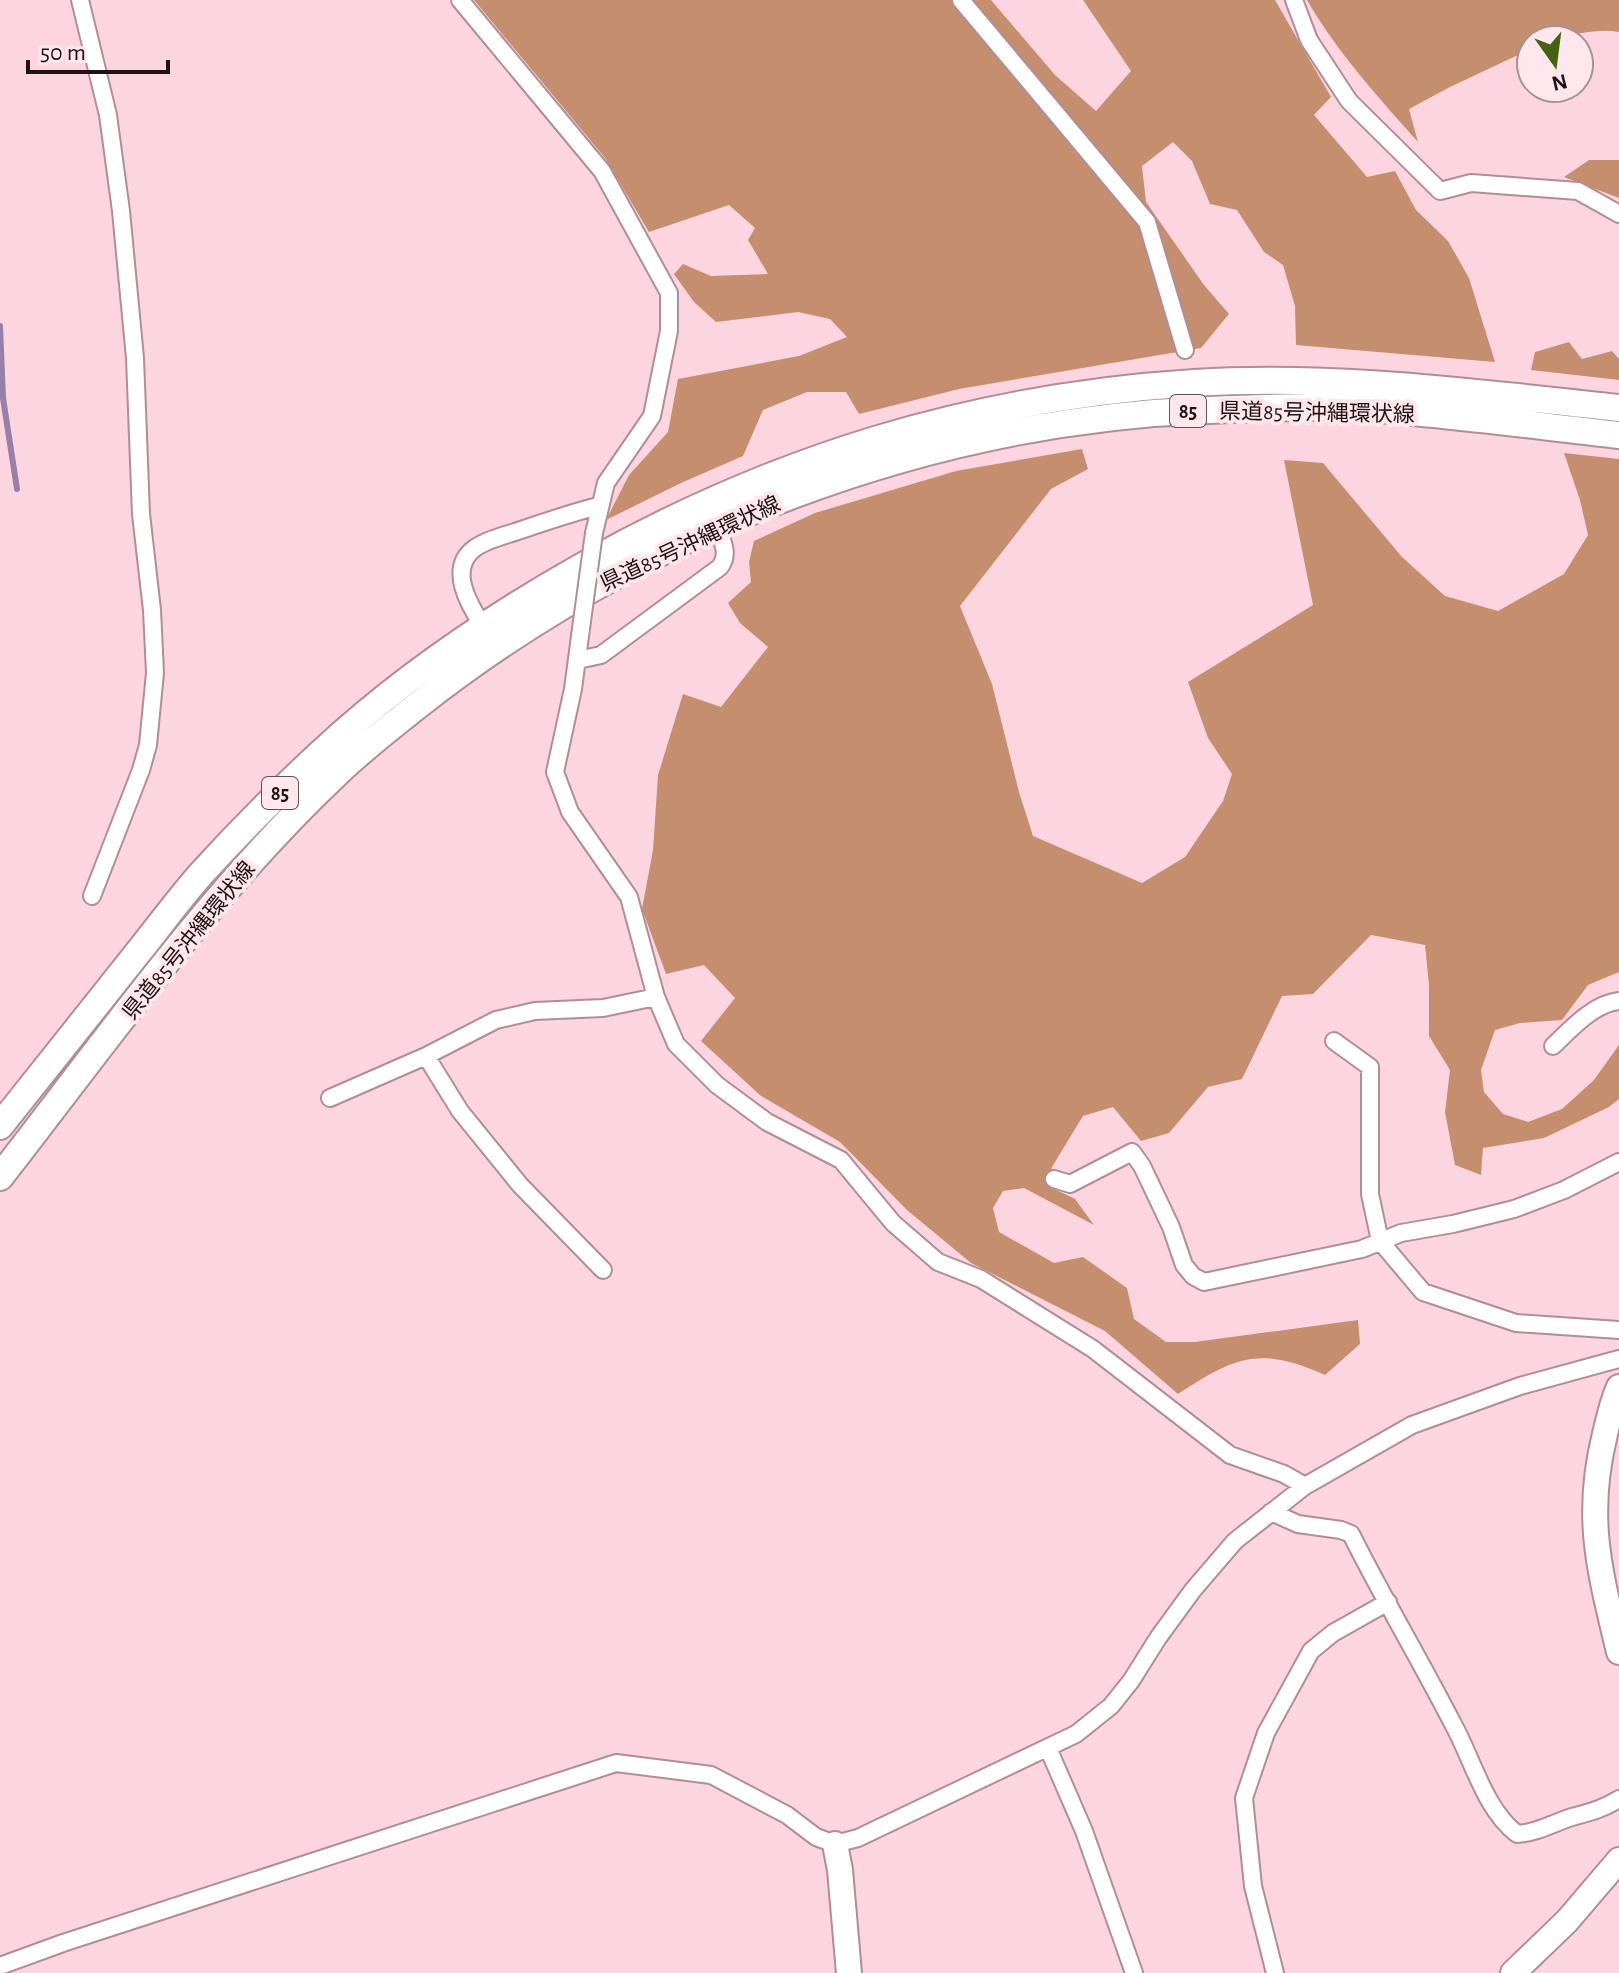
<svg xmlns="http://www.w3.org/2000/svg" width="1619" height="1973" viewBox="0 0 1619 1973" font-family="'Alegreya Sans','Noto Sans JP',sans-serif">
  <rect width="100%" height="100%" fill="#fcd5e0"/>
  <path fill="#c58e6e" d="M 474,0 L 991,0 L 1055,75 L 1096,111 L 1131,71 L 1083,0 L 1275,0 L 1331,97 L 1314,115 L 1367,177 L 1395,171 L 1416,210 L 1448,241 L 1469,278 L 1495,362 L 1296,345 L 1295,306 L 1283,265 L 1264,252 L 1237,210 L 1210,204 L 1192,161 L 1173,142 L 1142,166 L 1146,202 L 1204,285 L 1229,314 L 1201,348 L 959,389 L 859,414 L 846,392 L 807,392 L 763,410 L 743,456 L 681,483 L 606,520 L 629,475 L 668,432 L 678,379 L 799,356 L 847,337 L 830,319 L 798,312 L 716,322 L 694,302 L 674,274 L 683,264 L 711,276 L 768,274 L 748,240 L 755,228 L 729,205 L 649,232 L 605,158 Z
    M 1307,0 L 1619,0 L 1619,32 C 1590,27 1561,40 1531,40 L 1531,49 L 1450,87 L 1409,109 L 1418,142 C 1378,97 1337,52 1307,0 Z
    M 1589,160 L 1619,160 L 1619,198 L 1564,177 Z
    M 1569,342 L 1582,359 L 1612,351 L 1619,359 L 1619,380 L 1531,370 L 1535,352 Z
    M 1082,449 L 1088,469 L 1051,489 L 960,606 L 992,684 L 1019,792 L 1033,836 L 1142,883 L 1185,857 L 1223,801 L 1232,774 L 1208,738 L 1188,682 L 1313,605 L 1284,460 L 1323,463 L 1402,557 L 1445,596 L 1498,611 L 1564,574 L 1588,535 L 1580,500 L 1564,453 L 1619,459 L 1619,972 L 1588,985 L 1562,1020 L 1520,1023 L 1495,1030 L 1481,1070 L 1484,1092 L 1503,1114 L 1528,1122 L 1562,1109 L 1594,1080 L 1619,1045 L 1619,1099 L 1609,1107 L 1544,1138 L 1483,1148 L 1481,1175 L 1455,1165 L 1445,1112 L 1450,1070 L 1429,1036 L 1429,985 L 1425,945 L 1371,935 L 1313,994 L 1282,996 L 1242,1079 L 1208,1087 L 1169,1133 L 1141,1141 L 1113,1107 L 1083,1116 L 1052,1167 L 1048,1186 L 1075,1199 L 1094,1225 L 1024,1188 L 1003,1191 L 993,1208 L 999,1232 L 1054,1263 L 1083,1257 L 1127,1288 L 1134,1319 L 1166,1342 L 1195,1342 L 1358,1320 L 1360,1344 L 1325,1375 C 1260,1346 1236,1356 1178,1394 L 1105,1331 L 971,1263 L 907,1210 L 840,1142 L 761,1096 L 701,1041 L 735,998 L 704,965 L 666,974 L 642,909 L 653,850 L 658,775 L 683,694 L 721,707 L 768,647 L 740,623 L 728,603 L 751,582 L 749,562 L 754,541 L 815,513 L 956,471 Z"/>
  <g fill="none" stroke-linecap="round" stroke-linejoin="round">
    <path stroke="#977fa7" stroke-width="6" d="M 0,326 L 3,398 L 17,489"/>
    <defs>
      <path id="street" d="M 80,0 L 108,115 L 121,211 L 135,358 L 141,514 L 152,610 L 155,673 L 148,745 L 141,770 L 92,896
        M 460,0 L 602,171 L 669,293 L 669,331 L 652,416 L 606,483 L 594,533
        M 961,0 L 1147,222 L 1185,350
        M 1294,0 L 1309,40 L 1349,101 L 1440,191 L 1471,183 L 1578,191 L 1619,214
        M 483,626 C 469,605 447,568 475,548 C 487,539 507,535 521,530 C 547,521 572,513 598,506
        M 580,636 L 573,689 L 555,772 L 570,812 L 629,897 L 656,997 L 676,1044 L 717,1085 L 767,1122 L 841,1160 L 893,1223 L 938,1262 L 981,1279 L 1093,1349 L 1230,1455 L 1284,1474 L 1305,1486
        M 578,660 L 601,655 L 720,567 C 730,554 722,541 717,526
        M 1334,1041 L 1370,1067 L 1370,1194 L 1380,1241 L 1423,1292 L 1516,1323 L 1619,1330
        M 1553,1046 C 1572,1028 1593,1004 1619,1001
        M 426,1056 L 460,1111 L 520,1185 L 603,1270
        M 330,1098 L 426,1056 L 496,1020 L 535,1011 L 603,1008 L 656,997
        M 1054,1179 L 1070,1184 L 1132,1152 L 1142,1166 L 1171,1227 L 1184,1265 L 1193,1276 L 1204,1282 L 1362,1249 L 1401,1233 L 1453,1224 L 1514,1209 L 1564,1190 L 1619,1162
        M 1271,1512 L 1298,1524 L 1341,1530 L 1351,1534 C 1383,1598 1420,1660 1453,1724 C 1473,1760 1484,1808 1517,1834 C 1537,1833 1553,1823 1572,1817 C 1590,1812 1603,1809 1619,1799
        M 1048,1748 L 1084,1831 L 1134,1973
        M 0,1966 L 63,1943 L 616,1763 L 711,1775 L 787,1815 L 816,1837 L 835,1844 L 858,1838 L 1076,1734 L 1111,1706 L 1131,1681 L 1158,1638 L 1193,1590 L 1235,1541 L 1305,1486 L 1412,1425 L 1520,1386 L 1619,1359
        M 1275,1973 L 1253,1886 L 1244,1798 L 1266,1733 L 1311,1651 L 1333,1633 L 1388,1602"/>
      <path id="secondary" d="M 1619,1387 C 1612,1402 1609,1418 1605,1434 C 1584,1518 1600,1572 1619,1652
        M 835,1844 L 840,1870 L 849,1973
        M 1513,1973 L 1567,1921 L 1619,1860"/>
      <path id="primary" d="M 0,1126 C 45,1069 91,1012 136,955 C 158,928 178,900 201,874 C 239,832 280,791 321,753 C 400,679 489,619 583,566 C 775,458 973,397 1194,383 C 1336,374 1478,393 1619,408
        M 0,1177 C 107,1040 209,894 336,774 C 361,750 389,728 417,706 C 639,531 925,420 1209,410 C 1272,407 1338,405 1401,411 C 1473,417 1546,427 1619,435"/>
    </defs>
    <use href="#street" stroke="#b18d97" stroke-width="20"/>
    <use href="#secondary" stroke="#b18d97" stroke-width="28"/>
    <use href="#primary" stroke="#b18d97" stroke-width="30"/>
    <use href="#street" stroke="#fff" stroke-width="16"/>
    <use href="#secondary" stroke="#fff" stroke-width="24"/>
    <use href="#primary" stroke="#fff" stroke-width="26"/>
    <defs>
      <path id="street-bridge" d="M 580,636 L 594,533"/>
    </defs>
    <use href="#street-bridge" stroke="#b18d97" stroke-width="20" stroke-linecap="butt"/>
    <use href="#street-bridge" stroke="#fff" stroke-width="16"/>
  </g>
  <g text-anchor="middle" stroke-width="8" stroke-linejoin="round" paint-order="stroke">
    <g fill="#ffe7ed" stroke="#625256" stroke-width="2">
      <rect x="1170" y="395" width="36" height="32" rx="6"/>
      <rect x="262" y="777" width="36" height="32" rx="6"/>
    </g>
    <g font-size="20" font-weight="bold" fill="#1f1216">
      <text x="1188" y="418">85</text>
      <text x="280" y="800">85</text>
    </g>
    <g font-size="22" fill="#1f1216" stroke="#ffe7ed">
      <text transform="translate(1317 412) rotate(1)" y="8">県道85号沖縄環状線</text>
      <text transform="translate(690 543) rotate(-25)" y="8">県道85号沖縄環状線</text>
      <text transform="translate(188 940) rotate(-51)" y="8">県道85号沖縄環状線</text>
    </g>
  </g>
  <g transform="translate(1555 64) rotate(166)"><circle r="38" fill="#ffe7ed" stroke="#a59297" stroke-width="2"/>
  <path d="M0-6L14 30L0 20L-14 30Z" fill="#456112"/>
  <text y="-12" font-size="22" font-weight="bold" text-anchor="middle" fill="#1f1216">N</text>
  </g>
  <path d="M28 60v12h140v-12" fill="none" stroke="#1f1216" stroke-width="4"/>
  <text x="40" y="60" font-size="24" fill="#1f1216" stroke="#ffe7ed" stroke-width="6" paint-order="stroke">50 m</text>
</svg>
